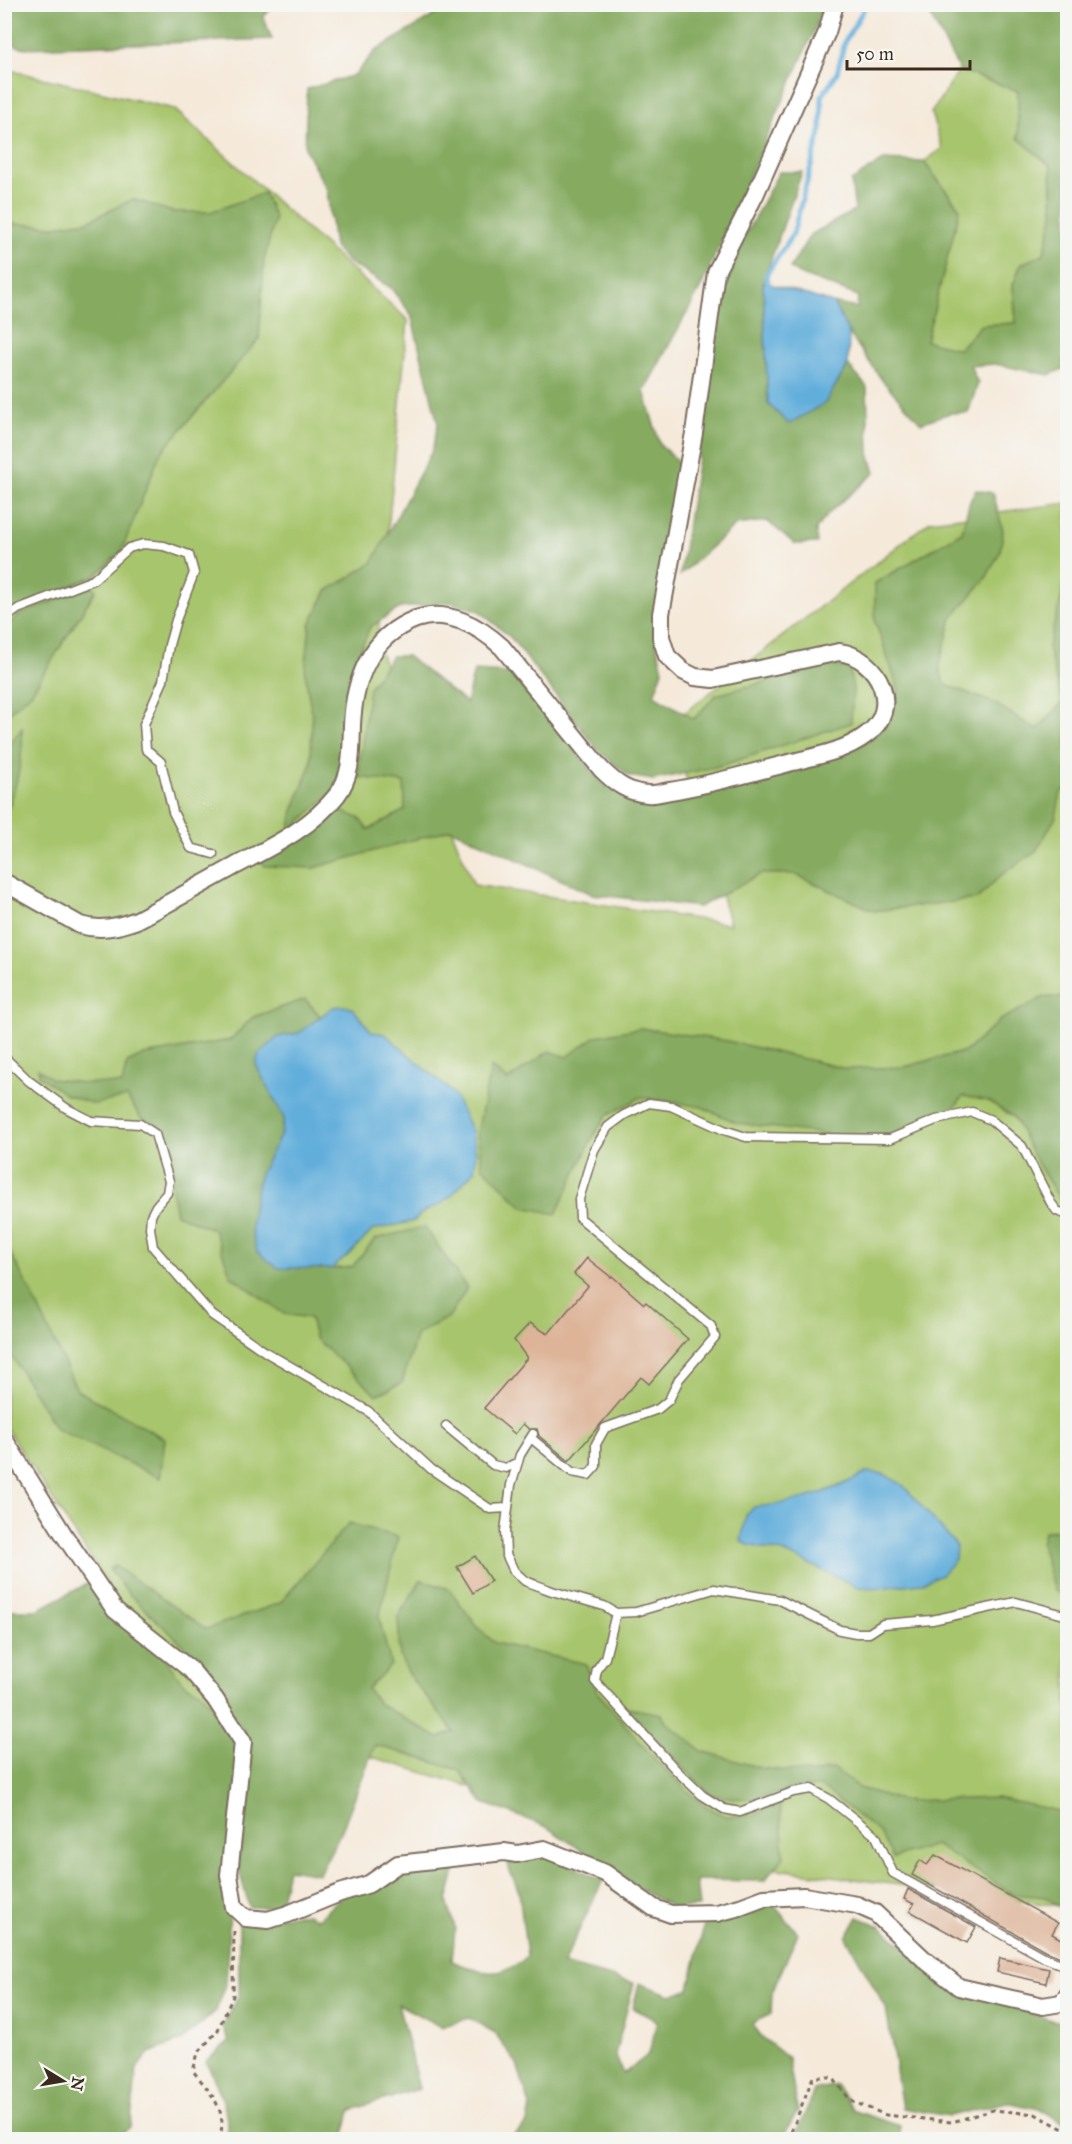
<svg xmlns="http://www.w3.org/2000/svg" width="1072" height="2144" viewBox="0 0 1072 2144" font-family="'IM FELL Great Primer',serif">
  <rect width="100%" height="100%" fill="#f6f6f2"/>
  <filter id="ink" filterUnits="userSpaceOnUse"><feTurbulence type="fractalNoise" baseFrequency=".0167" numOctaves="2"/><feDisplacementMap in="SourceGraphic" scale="12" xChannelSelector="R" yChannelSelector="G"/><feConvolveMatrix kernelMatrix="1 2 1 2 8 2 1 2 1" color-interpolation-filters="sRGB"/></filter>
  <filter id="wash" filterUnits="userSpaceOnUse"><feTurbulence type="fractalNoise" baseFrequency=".008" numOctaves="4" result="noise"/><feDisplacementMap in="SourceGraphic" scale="24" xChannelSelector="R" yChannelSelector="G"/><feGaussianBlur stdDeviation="1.35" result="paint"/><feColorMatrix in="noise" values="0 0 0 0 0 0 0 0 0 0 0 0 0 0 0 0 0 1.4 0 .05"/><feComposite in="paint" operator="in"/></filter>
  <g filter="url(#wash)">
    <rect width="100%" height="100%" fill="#f5e9d9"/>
    <path fill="#a7c56c" stroke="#717845" stroke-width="1.5" d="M 5,69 L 174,109 L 408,320 L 377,645 L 474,885 L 730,924 L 670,724 L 930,521 L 1067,503 L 1067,1907 L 724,1862 L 183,1701 L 5,1426 Z
      M 959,70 L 1019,91 L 1018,138 L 1051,166 L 1053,216 L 1044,254 L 1021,264 L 1013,285 L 1016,323 L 981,325 L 959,349 L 925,342 L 960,209 L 924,162 L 942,148 L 931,113 Z"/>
    <path fill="#85aa60" stroke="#606a3f" stroke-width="1.5" d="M 5,4 L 275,5 L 263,17 L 272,39 L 25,48 L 5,43 Z
      M 451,5 L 823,5 L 815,28 L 701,287 L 644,391 L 660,445 L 680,463 L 656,642 L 663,670 L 654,695 L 694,719 L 716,695 L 828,665 L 849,668 L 853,689 L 851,723 L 720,766 L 653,780 L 629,776 L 598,750 L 511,638 L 478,610 L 449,602 L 400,608 L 370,627 L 355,663 L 346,721 L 345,764 L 333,791 L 290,831 L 292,814 L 311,763 L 312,716 L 305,673 L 310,624 L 327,591 L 372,563 L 432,451 L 438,424 L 411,314 L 390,287 L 349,263 L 334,247 L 327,190 L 305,149 L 307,89 L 355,75 L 375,51 Z
      M 935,5 L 1067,5 L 1068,367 L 1049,375 L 995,364 L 970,366 L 978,383 L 968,413 L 950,413 L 921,423 L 882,380 L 849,333 L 833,303 L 857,308 L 858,296 L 799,274 L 790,268 L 810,235 L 855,210 L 851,181 L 884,160 L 924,162 L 960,209 L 926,341 L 959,349 L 981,325 L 1016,323 L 1013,285 L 1021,264 L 1044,254 L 1053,216 L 1051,166 L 1018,138 L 1018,91 L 959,70 L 931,17 Z
      M 779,172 L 802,172 L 763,282 L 768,404 L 825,403 L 848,365 L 867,387 L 869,453 L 875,473 L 831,511 L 816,529 L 817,543 L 795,544 L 767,521 L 736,525 L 680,575 L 727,269 Z
      M 264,193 L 275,218 L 264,261 L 259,339 L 160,454 L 121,552 L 96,575 L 5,614 L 5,223 L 54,226 L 88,221 L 133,199 L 173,212 L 210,212 Z
      M 976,490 L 993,493 L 1003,531 L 1000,552 L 986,578 L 952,618 L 939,666 L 944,684 L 994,703 L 1037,730 L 1062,703 L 1048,647 L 1067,576 L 1067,788 L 1061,792 L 1056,817 L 1036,851 L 1000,876 L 977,899 L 874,911 L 794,874 L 760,874 L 699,907 L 592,894 L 451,829 L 314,868 L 265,866 L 260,860 L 341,811 L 359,818 L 368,830 L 405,810 L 404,783 L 358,777 L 369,688 L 392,656 L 407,656 L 466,703 L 474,671 L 510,673 L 603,783 C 632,803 645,802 679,800 L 869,741 L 887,724 L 899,691 L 875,621 L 875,583 L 962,532 L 970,500 Z
      M 91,585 L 96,590 L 32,692 L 5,716 L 5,626 L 18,616 Z
      M 22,728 C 24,758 16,789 5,817 L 5,750 Z
      M 1044,997 L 1067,998 L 1067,1207 L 1063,1205 L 1033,1156 L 1014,1117 L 988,1101 L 963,1096 L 955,1107 L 891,1136 L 848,1137 L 737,1123 L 702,1107 L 641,1097 L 606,1116 L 591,1141 L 556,1214 L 523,1207 L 482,1166 L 477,1133 L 491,1067 L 508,1080 L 549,1051 L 567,1057 L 596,1036 L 641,1028 L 728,1041 L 847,1069 L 904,1067 L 966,1051 L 1000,1020 Z
      M 305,999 L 321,1017 L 299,1033 L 278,1037 L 256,1065 L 284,1118 L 281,1134 L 260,1174 L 254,1201 L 251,1229 L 331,1269 L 352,1267 L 375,1239 L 425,1227 L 467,1288 L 449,1317 L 417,1334 L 402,1383 L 377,1395 L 315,1338 L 310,1318 L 284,1314 L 231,1276 L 214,1230 L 176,1214 C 170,1187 169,1158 166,1131 L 141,1118 L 127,1097 L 94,1104 L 66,1095 L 39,1076 L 38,1069 L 52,1079 L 84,1083 L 122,1084 L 127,1063 L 144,1055 L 230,1040 L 253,1017 Z
      M 5,1243 L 32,1294 L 77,1390 L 165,1439 L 160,1478 L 56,1429 L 5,1345 Z
      M 349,1523 L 398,1537 L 379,1618 L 391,1665 L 367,1689 L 379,1704 L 438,1738 L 454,1732 L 412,1679 L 400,1657 L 398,1617 L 421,1580 L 449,1589 L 479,1629 L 495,1643 L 586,1664 L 598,1693 L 660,1765 L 702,1804 L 725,1816 L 752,1815 L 780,1804 L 784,1857 L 764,1881 L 696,1880 L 699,1907 L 674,1908 L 645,1892 L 545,1826 L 483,1803 L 459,1770 L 375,1745 L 342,1830 L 319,1874 L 288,1869 L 279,1908 L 249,1907 L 238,1866 L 244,1734 L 197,1658 L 130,1595 L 109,1569 L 115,1566 L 206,1629 L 280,1603 Z
      M 1067,1530 L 1068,1530 L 1067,1597 L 1054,1591 L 1041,1544 L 1044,1531 Z
      M 89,1583 L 160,1652 L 184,1684 L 200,1691 L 241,1741 L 223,1894 L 226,1905 L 230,1910 L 226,1985 L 216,2011 L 181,2041 L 149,2053 L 137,2068 L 130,2127 L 115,2139 L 5,2140 L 5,1610 L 37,1610 Z
      M 623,1707 L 662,1714 L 665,1721 L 702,1751 L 761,1768 L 812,1773 L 834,1769 L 859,1788 L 904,1801 L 997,1798 L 1059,1811 L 1067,1816 L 1067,1912 L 1045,1897 L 1013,1894 L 935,1845 L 893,1858 L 880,1833 L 821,1787 L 797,1788 L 750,1800 L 711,1795 Z
      M 541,1853 L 603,1880 L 563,1964 L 634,1983 L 615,2054 L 623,2074 L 649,2054 L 657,2021 L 633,2008 L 639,1983 L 671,1995 L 689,1989 L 705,1921 L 771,1902 L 798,1933 L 772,1993 L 771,2014 L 752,2023 L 761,2036 L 788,2058 L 798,2111 L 781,2139 L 511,2139 L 527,2123 L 530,2106 L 517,2064 L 495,2033 L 469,2018 L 441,2027 L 398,2004 L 419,2089 L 351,2110 L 343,2139 L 225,2139 C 233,2114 216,2084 206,2061 L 229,2042 L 223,2026 L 239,1995 L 239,1919 L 308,1914 L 318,1919 L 341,1897 L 397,1870 L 457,1864 L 447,1901 L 455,1927 L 452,1961 C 482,1973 500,1980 527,1957 L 519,1892 L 507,1864 Z
      M 858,1917 L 880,1926 L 952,1987 L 1054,2021 L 1067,2021 L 1067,2125 L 1039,2109 L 1007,2102 L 949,2116 L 902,2108 L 886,2008 L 846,1937 Z
      M 836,2085 L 855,2111 L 900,2126 L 900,2139 L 793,2139 L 797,2134 L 814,2090 Z"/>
    <path fill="#62aedb" stroke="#4e6c7c" stroke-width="1.5" d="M 763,282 L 833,303 L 849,333 L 848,365 L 825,403 L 789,424 L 768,404 Z
      M 345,1006 L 353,1009 L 372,1032 L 385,1034 L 453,1093 L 472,1131 L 476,1153 L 474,1171 L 452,1195 L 441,1204 L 423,1212 L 414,1221 L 373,1230 L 352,1252 L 331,1269 L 278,1268 L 257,1252 L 251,1229 L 254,1201 L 260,1174 L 281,1134 L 284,1118 L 256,1065 L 258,1056 L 278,1037 L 299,1033 L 333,1007 Z
      M 868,1472 L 884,1474 L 903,1485 L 956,1545 L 955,1559 L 942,1574 L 922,1583 L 877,1588 L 858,1587 L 783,1552 L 748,1545 L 741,1541 L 746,1515 L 754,1507 C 797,1503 829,1493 868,1472 Z"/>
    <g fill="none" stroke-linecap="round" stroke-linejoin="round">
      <path stroke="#62aedb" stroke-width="5" d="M 770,289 L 766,275 L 793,234 L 821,129 L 822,96 L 837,73 L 845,41 L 864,9 L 864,4"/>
    </g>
    <g id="blocks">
      <path fill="#ddb498" d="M 587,1258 L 611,1277 L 612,1276 L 644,1304 L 646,1302 L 688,1339 L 649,1384 L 641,1377 L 569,1461 L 539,1436 L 537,1429 L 529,1429 L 523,1424 L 515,1434 L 484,1408 L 527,1358 L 514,1340 L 530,1323 L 548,1334 L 588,1286 L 574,1274 Z
        M 475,1556 L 491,1581 L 473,1593 L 457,1567 Z
        M 935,1855 L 1058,1923 L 1052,1934 L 1068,1943 L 1068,1950 L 1063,1958 L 1048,1952 L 912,1875 L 920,1860 L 927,1865 Z
        M 908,1889 L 976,1927 L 967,1943 L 910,1911 L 914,1904 L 904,1899 Z
        M 1000,1958 L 1049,1969 L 1046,1983 L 997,1972 Z"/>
    </g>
  </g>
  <g filter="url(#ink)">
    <use href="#blocks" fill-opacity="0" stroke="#7c6d5f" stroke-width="1.5"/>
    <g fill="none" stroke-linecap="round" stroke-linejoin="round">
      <defs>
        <path id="service" d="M 4,619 L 18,609 L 93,580 L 129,548 L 143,544 L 164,546 L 189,555 L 194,573 L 176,620 L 169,645 L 163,681 L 144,724 L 146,749 L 161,762 L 173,812 L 191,848 L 213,854
          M 4,1057 L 29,1081 L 66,1108 L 91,1121 L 140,1124 L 155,1134 L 169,1181 L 167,1193 L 156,1206 L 151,1216 L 150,1228 L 153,1247 L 212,1315 L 267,1353 L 368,1411 L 431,1469 L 490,1509 L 507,1508
          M 446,1426 L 493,1465 L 506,1468 L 518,1462
          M 533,1434 L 520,1455 L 511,1485 L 505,1531 L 506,1554 L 514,1571 L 525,1581 L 552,1591 L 604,1606 L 616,1613 L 636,1612 L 714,1589 L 780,1600 L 840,1630 L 856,1633 L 869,1633 L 883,1624 L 932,1620 L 1016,1602 L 1068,1616
          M 531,1438 L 572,1472 L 588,1475 L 596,1466 L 596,1444 L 605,1428 L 658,1409 L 669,1400 L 679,1379 L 715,1337 L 711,1326 L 580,1218 L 579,1199 L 594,1150 L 608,1127 L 624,1115 L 649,1103 L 671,1106 L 724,1130 L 746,1137 L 890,1139 L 936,1120 L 972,1112 L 991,1120 L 1022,1146 L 1051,1203 L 1057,1211 L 1068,1215
          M 616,1613 L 605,1658 L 597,1669 L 595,1681 L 676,1770 L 702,1795 L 724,1809 L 740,1812 L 793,1792 L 811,1789 L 829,1799 L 876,1836 L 893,1873 L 1045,1958 L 1068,1967"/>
        <path id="minor" d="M 4,882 L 80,925 C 100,931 118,927 137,920 C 171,902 204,883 237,865 C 273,846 312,827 337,795 C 353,775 351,749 352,725 C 354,680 370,636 416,619 C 447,608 479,626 502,647 L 601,769 C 615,783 628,793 648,794 C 655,795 663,792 670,791 C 709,785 747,774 785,764 C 812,757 844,752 866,735 C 903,709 879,657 839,652 L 713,679 L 695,677 L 683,671 L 667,656 L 661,637 L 661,614 L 694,433 L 716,272 L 755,195 L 827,32 L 835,4
          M 4,1439 L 64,1535 L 115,1610 L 191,1670 L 215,1699 L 243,1742 L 229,1875 L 234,1907 L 246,1918 L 268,1920 L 288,1914 L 340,1893 L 369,1884 L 398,1864 L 504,1852 L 517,1854 L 544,1849 L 605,1873 L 654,1908 L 671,1914 L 717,1913 L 740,1907 L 764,1898 L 804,1896 L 857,1905 L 875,1913 L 925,1960 L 959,1987 L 1043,2006 L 1061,2003 L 1068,1995"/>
      </defs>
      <use href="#service" stroke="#7c6d5f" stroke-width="11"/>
      <use href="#minor" stroke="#7c6d5f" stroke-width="20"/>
      <path stroke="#7c6d5f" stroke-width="3" stroke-dasharray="4.5 4.5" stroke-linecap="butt" d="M 1063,2019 L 1068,2026
        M 218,2140 C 231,2113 209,2091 193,2071 L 198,2053 L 218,2030 L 233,1996 L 234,1929
        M 788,2140 L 813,2077 L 832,2077 L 851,2101 L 886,2115 L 952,2122 L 993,2110 L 1035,2114 L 1065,2130 L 1068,2135"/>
      <use href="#service" stroke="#fff" stroke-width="8"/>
      <use href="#minor" stroke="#fff" stroke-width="16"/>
    </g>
  </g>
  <rect width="1072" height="2144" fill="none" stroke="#f6f6f2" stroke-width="24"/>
  <g transform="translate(63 2081) rotate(101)" stroke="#f6f6f2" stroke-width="4.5" paint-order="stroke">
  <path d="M0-4.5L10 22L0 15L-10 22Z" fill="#3b2a1e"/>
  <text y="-9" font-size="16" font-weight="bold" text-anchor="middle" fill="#3b2a1e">N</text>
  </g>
  <path d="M847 60v9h123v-9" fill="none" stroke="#3b2a1e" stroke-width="3"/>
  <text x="856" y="60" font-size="18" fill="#3b2a1e" stroke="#f6f6f2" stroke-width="4.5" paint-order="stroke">50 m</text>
</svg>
